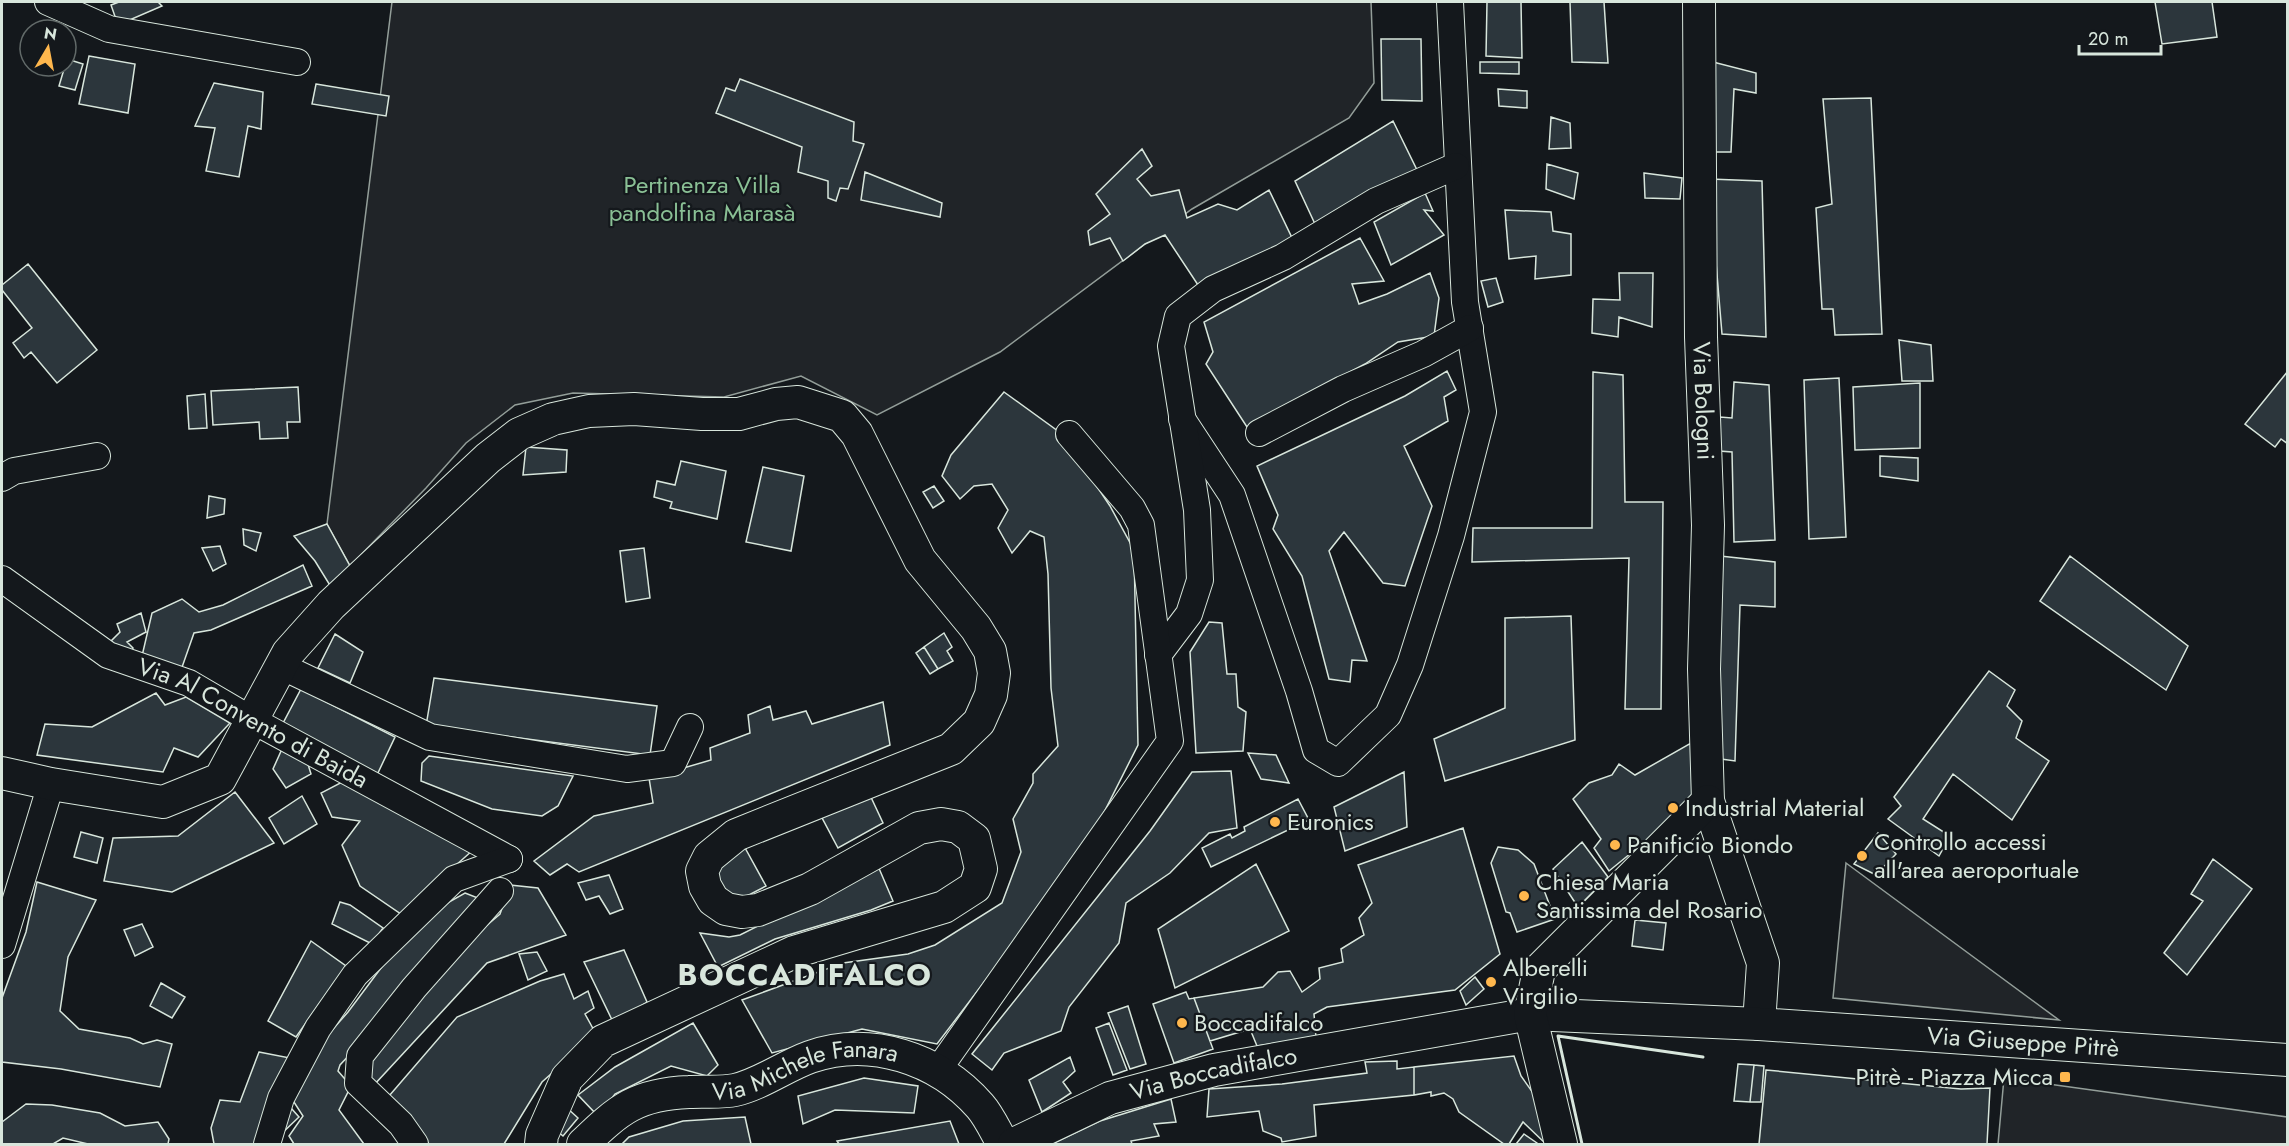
<svg xmlns="http://www.w3.org/2000/svg" width="2289" height="1146" viewBox="0 0 2289 1146" font-family="Jost,sans-serif">
  <rect width="100%" height="100%" fill="#14181c"/>
  <path fill="#202428" stroke="#939e99" stroke-width="1.5" d="M 392,2 L 1371,2 L 1374,83 L 1349,118 L 1192,209 L 1000,352 L 877,415 L 801,376 L 724,397 L 573,393 L 515,405 L 466,443 L 426,488 L 350,566 L 327,524 Z
    M 1846,863 L 2059,1020 L 1833,998 Z
    M 2004,1078 L 2287,1117 L 2287,1144 L 1998,1144 Z"/>
  <path fill="#2c363c" stroke="#d8e6dc" stroke-width="1.5" d="M 119,2 L 158,2 L 162,6 L 118,25 L 111,5 Z
    M 1487,2 L 1521,2 L 1522,58 L 1486,56 Z
    M 1570,2 L 1604,2 L 1608,63 L 1572,62 Z
    M 2155,2 L 2212,2 L 2217,37 L 2162,44 Z
    M 1381,39 L 1421,39 L 1422,101 L 1382,100 Z
    M 89,56 L 135,64 L 128,113 L 79,104 Z
    M 67,59 L 83,64 L 75,90 L 59,86 Z
    M 1480,62 L 1519,62 L 1519,74 L 1480,73 Z
    M 1713,62 L 1756,73 L 1756,93 L 1734,89 L 1731,152 L 1711,152 Z
    M 740,79 L 854,122 L 853,141 L 864,144 L 848,189 L 840,188 L 836,201 L 828,198 L 828,181 L 798,172 L 802,147 L 716,113 L 726,88 L 735,91 Z
    M 214,83 L 263,92 L 261,129 L 248,126 L 239,177 L 206,171 L 215,128 L 195,126 Z
    M 316,84 L 389,96 L 386,116 L 312,104 Z
    M 1498,89 L 1527,91 L 1527,108 L 1499,106 Z
    M 1871,98 L 1882,334 L 1835,335 L 1833,309 L 1822,309 L 1816,208 L 1832,204 L 1823,99 Z
    M 1551,117 L 1570,123 L 1571,148 L 1549,149 Z
    M 1393,121 L 1418,172 L 1315,224 L 1295,181 Z
    M 1142,149 L 1152,166 L 1137,179 L 1151,196 L 1179,190 L 1187,218 L 1218,204 L 1237,210 L 1269,190 L 1294,242 L 1200,288 L 1165,235 L 1145,244 L 1123,261 L 1110,238 L 1090,245 L 1088,231 L 1110,214 L 1096,194 Z
    M 1547,164 L 1578,173 L 1574,199 L 1546,189 Z
    M 865,172 L 942,203 L 940,217 L 861,200 Z
    M 1644,173 L 1682,178 L 1680,199 L 1645,198 Z
    M 1709,179 L 1762,181 L 1766,337 L 1722,334 Z
    M 1425,193 L 1433,211 L 1424,210 L 1444,235 L 1391,265 L 1374,222 Z
    M 1505,210 L 1551,212 L 1553,231 L 1571,234 L 1571,275 L 1535,279 L 1536,256 L 1509,259 Z
    M 1360,238 L 1384,281 L 1352,284 L 1359,304 L 1387,294 L 1430,273 L 1439,298 L 1434,336 L 1398,342 L 1365,364 L 1247,427 L 1206,364 L 1213,352 L 1204,322 Z
    M 28,264 L 97,350 L 57,383 L 31,352 L 24,358 L 13,343 L 32,328 L 2,290 L 2,285 Z
    M 1619,273 L 1653,273 L 1652,327 L 1619,317 L 1618,337 L 1592,333 L 1593,299 L 1620,300 Z
    M 1496,278 L 1503,302 L 1488,307 L 1481,281 Z
    M 1899,340 L 1931,345 L 1933,381 L 1902,381 Z
    M 1447,371 L 1456,390 L 1444,397 L 1448,421 L 1404,446 L 1432,506 L 1405,586 L 1383,583 L 1344,532 L 1329,551 L 1367,661 L 1352,660 L 1350,682 L 1329,679 L 1302,576 L 1273,529 L 1278,515 L 1257,466 L 1405,396 Z
    M 2288,371 L 2288,444 L 2281,439 L 2275,447 L 2245,424 Z
    M 1593,372 L 1623,375 L 1625,502 L 1663,502 L 1661,709 L 1625,709 L 1629,558 L 1472,562 L 1473,528 L 1592,528 Z
    M 1839,378 L 1846,537 L 1809,539 L 1804,380 Z
    M 1734,382 L 1769,385 L 1775,540 L 1734,542 L 1732,452 L 1719,451 L 1720,417 L 1732,418 Z
    M 1920,383 L 1920,448 L 1855,450 L 1853,387 Z
    M 298,387 L 300,422 L 287,422 L 288,438 L 260,439 L 259,422 L 213,425 L 211,391 Z
    M 1004,392 L 1062,434 L 1110,506 L 1134,550 L 1138,745 L 1085,850 L 937,1044 L 862,1029 L 772,1053 L 742,1000 L 843,963 L 908,954 L 935,945 L 1002,903 L 1021,852 L 1013,819 L 1033,783 L 1033,774 L 1058,746 L 1051,688 L 1048,574 L 1044,537 L 1030,531 L 1012,553 L 998,528 L 1008,510 L 992,484 L 974,486 L 960,499 L 942,476 L 951,455 Z
    M 205,394 L 207,428 L 189,429 L 187,396 Z
    M 526,447 L 567,450 L 566,472 L 523,475 Z
    M 1880,456 L 1918,458 L 1918,481 L 1880,476 Z
    M 681,461 L 726,471 L 717,519 L 670,508 L 672,502 L 654,497 L 657,481 L 675,485 Z
    M 763,467 L 804,476 L 791,551 L 746,542 Z
    M 934,486 L 944,501 L 933,508 L 923,492 Z
    M 209,496 L 225,499 L 224,514 L 207,518 Z
    M 327,524 L 350,566 L 331,587 L 315,561 L 294,536 Z
    M 243,529 L 261,533 L 256,551 L 244,545 Z
    M 220,546 L 226,564 L 213,571 L 202,548 Z
    M 644,548 L 650,598 L 626,602 L 620,551 Z
    M 1720,556 L 1775,562 L 1775,607 L 1740,605 L 1735,761 L 1714,758 L 1720,671 Z
    M 2070,556 L 2188,646 L 2166,690 L 2040,601 Z
    M 303,565 L 312,586 L 211,630 L 194,633 L 180,673 L 142,656 L 152,613 L 182,599 L 199,612 L 223,605 Z
    M 141,613 L 146,632 L 127,642 L 133,648 L 131,656 L 107,645 L 120,632 L 117,624 Z
    M 1571,616 L 1575,740 L 1445,781 L 1434,739 L 1505,708 L 1505,618 Z
    M 1209,622 L 1222,623 L 1227,674 L 1236,674 L 1238,707 L 1246,712 L 1243,751 L 1196,753 L 1190,652 Z
    M 944,633 L 952,647 L 947,651 L 953,661 L 938,669 L 924,647 Z
    M 335,634 L 363,652 L 350,683 L 318,668 Z
    M 924,647 L 938,669 L 930,674 L 916,653 Z
    M 1989,671 L 2015,690 L 2007,706 L 2022,721 L 2016,738 L 2049,761 L 2012,820 L 1953,774 L 1923,819 L 1950,836 L 1939,856 L 1888,819 L 1901,806 L 1894,797 Z
    M 434,678 L 657,706 L 650,755 L 426,726 Z
    M 301,689 L 395,737 L 376,777 L 281,727 Z
    M 156,693 L 165,705 L 186,697 L 230,723 L 198,757 L 174,748 L 163,772 L 37,755 L 45,724 L 92,727 Z
    M 883,702 L 890,745 L 579,872 L 567,864 L 550,875 L 534,861 L 594,816 L 653,803 L 649,778 L 711,760 L 710,748 L 750,733 L 748,715 L 770,706 L 773,720 L 806,711 L 812,724 Z
    M 1691,743 L 1705,781 L 1663,827 L 1609,871 L 1594,848 L 1601,839 L 1573,799 L 1589,783 L 1612,775 L 1619,764 L 1635,775 Z
    M 282,749 L 306,758 L 311,774 L 286,788 L 273,769 Z
    M 1248,753 L 1276,755 L 1289,783 L 1261,779 Z
    M 429,756 L 573,776 L 558,806 L 542,816 L 492,809 L 421,781 L 422,763 Z
    M 1231,771 L 1237,828 L 1209,833 L 1170,873 L 1126,903 L 1119,943 L 1069,1007 L 1061,1031 L 1004,1053 L 992,1070 L 972,1054 L 1150,831 L 1192,772 Z
    M 1404,772 L 1407,827 L 1345,851 L 1334,807 Z
    M 344,781 L 473,850 L 401,914 L 360,886 L 342,845 L 360,821 L 332,817 L 321,793 Z
    M 235,792 L 274,843 L 172,892 L 104,881 L 113,838 L 178,836 Z
    M 869,793 L 883,823 L 838,848 L 820,814 Z
    M 302,796 L 317,824 L 284,844 L 269,818 Z
    M 1298,799 L 1309,820 L 1211,867 L 1202,848 L 1230,834 L 1232,838 L 1245,831 L 1244,827 Z
    M 1463,828 L 1500,954 L 1455,990 L 1327,1007 L 1314,1014 L 1316,1037 L 1257,1046 L 1250,1029 L 1210,1041 L 1194,998 L 1263,987 L 1278,972 L 1290,971 L 1302,992 L 1320,979 L 1319,968 L 1343,962 L 1341,949 L 1364,935 L 1359,918 L 1372,903 L 1358,865 Z
    M 81,832 L 103,838 L 97,863 L 74,857 Z
    M 1878,833 L 1896,854 L 1876,875 L 1854,864 Z
    M 1582,842 L 1608,877 L 1578,907 L 1553,869 Z
    M 744,846 L 766,886 L 745,897 L 733,896 L 722,890 L 716,880 L 724,857 Z
    M 1498,847 L 1518,850 L 1534,864 L 1555,919 L 1517,932 L 1510,913 L 1506,912 L 1491,863 Z
    M 2213,859 L 2252,889 L 2187,975 L 2164,953 L 2203,901 L 2191,894 Z
    M 1256,864 L 1289,931 L 1175,988 L 1158,929 Z
    M 878,866 L 893,901 L 871,910 L 775,939 L 718,967 L 700,933 L 729,937 L 740,935 Z
    M 609,875 L 623,909 L 610,914 L 599,896 L 586,900 L 578,883 Z
    M 37,882 L 96,900 L 68,957 L 60,1011 L 79,1029 L 130,1038 L 143,1044 L 157,1040 L 172,1044 L 160,1087 L 61,1069 L 2,1062 L 2,998 L 26,932 Z
    M 510,885 L 538,888 L 566,935 L 487,963 L 373,1086 L 364,1060 L 472,938 L 500,914 Z
    M 465,893 L 478,898 L 368,1035 L 340,1065 L 338,1071 L 351,1086 L 339,1110 L 364,1144 L 294,1144 L 289,1136 L 303,1116 L 290,1096 L 310,1055 L 348,1012 L 417,920 Z
    M 340,902 L 350,905 L 383,928 L 372,944 L 332,924 Z
    M 1635,920 L 1666,923 L 1663,950 L 1632,946 Z
    M 142,924 L 153,947 L 135,956 L 124,930 Z
    M 311,941 L 346,966 L 296,1037 L 268,1021 Z
    M 624,950 L 647,1002 L 614,1024 L 584,962 Z
    M 537,952 L 547,971 L 528,980 L 519,954 Z
    M 564,974 L 574,999 L 588,991 L 594,1008 L 585,1014 L 596,1034 L 542,1082 L 504,1144 L 429,1144 L 389,1096 L 457,1017 L 540,981 Z
    M 1475,977 L 1484,989 L 1466,1005 L 1460,991 Z
    M 161,983 L 185,997 L 172,1018 L 150,1006 Z
    M 1186,992 L 1189,999 L 1194,998 L 1213,1049 L 1174,1063 L 1153,1004 Z
    M 1128,1006 L 1146,1064 L 1130,1069 L 1108,1013 Z
    M 693,1023 L 718,1065 L 707,1076 L 671,1066 L 615,1094 L 598,1116 L 578,1095 L 615,1067 Z
    M 1109,1023 L 1127,1070 L 1113,1075 L 1096,1028 Z
    M 259,1052 L 290,1058 L 259,1144 L 214,1144 L 211,1128 L 220,1100 L 240,1102 Z
    M 1514,1056 L 1521,1076 L 1536,1097 L 1546,1144 L 1523,1122 L 1509,1144 L 1504,1144 L 1459,1112 L 1453,1099 L 1444,1093 L 1431,1096 L 1431,1092 L 1414,1095 L 1414,1067 Z
    M 1070,1057 L 1075,1071 L 1063,1082 L 1071,1093 L 1042,1112 L 1029,1080 Z
    M 1397,1061 L 1397,1069 L 1414,1067 L 1414,1095 L 1314,1105 L 1316,1136 L 1282,1142 L 1281,1138 L 1263,1131 L 1259,1111 L 1207,1117 L 1209,1089 L 1282,1084 L 1367,1073 L 1365,1062 Z
    M 1738,1064 L 1754,1065 L 1750,1102 L 1734,1101 Z
    M 1754,1065 L 1764,1066 L 1761,1102 L 1750,1102 Z
    M 1766,1070 L 1961,1089 L 1990,1088 L 1987,1144 L 1759,1144 Z
    M 864,1078 L 918,1086 L 914,1113 L 835,1110 L 803,1124 L 798,1096 Z
    M 283,1099 L 299,1117 L 278,1137 Z
    M 1171,1099 L 1176,1122 L 1154,1124 L 1159,1136 L 1131,1141 L 1132,1144 L 1052,1144 L 1100,1121 Z
    M 26,1104 L 52,1105 L 100,1113 L 125,1126 L 158,1122 L 169,1139 L 168,1144 L 88,1144 L 63,1138 L 53,1144 L 2,1144 L 2,1122 Z
    M 566,1107 L 578,1118 L 563,1136 L 556,1130 Z
    M 745,1117 L 751,1144 L 622,1144 L 629,1137 L 683,1121 Z
    M 950,1121 L 959,1144 L 839,1144 L 837,1141 Z
    M 1524,1134 L 1537,1143 L 1536,1144 L 1516,1144 Z"/>
  <g fill="none" stroke-linecap="round" stroke-linejoin="round">
    <defs>
      <g id="minor">
        <path d="M 48,2 L 109,29 L 297,62"/>
        <path d="M 1182,419 L 1232,495 L 1299,691 L 1316,750 L 1338,763 L 1388,715 L 1410,665 L 1451,536 L 1483,412 L 1465,302 L 1450,2"/>
        <path d="M 1259,433 L 1343,389 L 1423,354 L 1470,328"/>
        <path d="M 2,478 L 14,471 L 97,456"/>
        <path id="s1" d="M 2,579 L 108,655 L 189,683 L 252,720 L 509,859"/>
        <path d="M 1158,655 L 1189,614 L 1200,580 L 1197,510 L 1171,346 L 1178,316 L 1213,289 L 1283,257 L 1376,201 L 1456,166"/>
        <path d="M 281,666 L 430,737 L 627,769 L 673,763 L 690,727"/>
        <path d="M 2,945 L 51,784"/>
        <path d="M 938,1070 L 1170,741 L 1141,525 L 1132,508 L 1069,434"/>
        <path d="M 267,1144 L 281,1098 L 318,1028 L 355,975 L 454,879 L 509,859"/>
        <path d="M 415,1144 L 401,1124 L 358,1083 L 360,1056 L 414,988 L 500,891"/>
      </g>
      <g id="tertiary">
        <path id="s2" d="M 1699,2 L 1701,337 L 1708,525 L 1704,669 L 1708,801 L 1763,963 L 1759,1024"/>
        <path d="M 2,773 L 51,784 L 163,802 L 220,779 L 288,653 L 331,605 L 488,458 L 519,434 L 553,419 L 589,411 L 634,409 L 702,414 L 739,414 L 776,404 L 798,402 L 842,416 L 857,434 L 920,560 L 976,628 L 990,651 L 994,673 L 991,695 L 979,722 L 951,749 L 736,835 L 709,857 L 702,871 L 705,886 L 713,900 L 726,909 L 742,912 L 758,910 L 810,889 L 919,828 L 941,824 L 958,827 L 974,839 L 981,869 L 975,887 L 944,907 L 794,952 L 603,1041 L 567,1078 L 542,1135 L 541,1144"/>
        <path id="s3" d="M 583,1144 C 619,1109 637,1094 689,1092 C 704,1091 721,1093 735,1090 C 761,1084 785,1066 810,1057 C 870,1036 938,1058 980,1106 C 989,1116 996,1132 1003,1144"/>
        <path id="s4" d="M 1014,1144 L 1110,1098 L 1214,1070 L 1530,1014 L 1759,1024 L 2288,1060"/>
        <path d="M 1561,1144 L 1530,1014 L 1539,970 L 1708,801"/>
      </g>
    </defs>
    <use href="#minor" stroke="#d8e6dc" stroke-width="28"/>
    <use href="#tertiary" stroke="#d8e6dc" stroke-width="34"/>
    <use href="#minor" stroke="#14181c" stroke-width="26"/>
    <use href="#tertiary" stroke="#14181c" stroke-width="32"/>
    <path stroke="#d8e6dc" stroke-width="3" d="M 1582,1144 L 1558,1036 L 1703,1057"/>
  </g>
  <g fill="#ffb74d" stroke="#14181c" stroke-width="2">
    <circle cx="1673" cy="808" r="6"/>
    <circle cx="1275" cy="822" r="6"/>
    <circle cx="1615" cy="845" r="6"/>
    <circle cx="1862" cy="856" r="6"/>
    <circle cx="1524" cy="896" r="6"/>
    <circle cx="1491" cy="982" r="6"/>
    <circle cx="1182" cy="1023" r="6"/>
    <rect x="2059" y="1071" width="12" height="12" rx="3"/>
  </g>
  <g text-anchor="middle" stroke-width="4.5" stroke-linejoin="round" paint-order="stroke">
    <g font-size="24" fill="#8ac095" stroke="#14181c">
      <text x="702" y="193">Pertinenza Villa<tspan x="702" dy="28">pandolfina Marasà</tspan></text>
    </g>
    <g font-size="24" fill="#d8e6dc" stroke="#14181c">
      <text dy="8" stroke="none"><textPath href="#s2" startOffset="399">Via Bologni</textPath></text>
      <text dy="8" stroke="none"><textPath href="#s1" startOffset="291">Via Al Convento di Baida</textPath></text>
      <text dy="8" stroke="none"><textPath href="#s4" startOffset="1029">Via Giuseppe Pitrè</textPath></text>
      <text dy="8" stroke="none"><textPath href="#s3" startOffset="242">Via Michele Fanara</textPath></text>
      <text dy="8" stroke="none"><textPath href="#s4" startOffset="213">Via Boccadifalco</textPath></text>
    </g>
    <g font-size="24" fill="#d8e6dc" stroke="#14181c" text-anchor="start">
      <text x="1685" y="816">Industrial Material</text>
      <text x="1287" y="830">Euronics</text>
      <text x="1874" y="850">Controllo accessi<tspan x="1874" dy="28">all'area aeroportuale</tspan></text>
      <text x="1627" y="853">Panificio Biondo</text>
      <text x="1536" y="890">Chiesa Maria<tspan x="1536" dy="28">Santissima del Rosario</tspan></text>
      <text x="1503" y="976">Alberelli<tspan x="1503" dy="28">Virgilio</tspan></text>
      <text x="1194" y="1031">Boccadifalco</text>
      <text x="2053" y="1085" text-anchor="end">Pitrè - Piazza Micca</text>
    </g>
    <g font-size="30" font-weight="bold" letter-spacing="1.5" fill="#d8e6dc" stroke="#14181c">
      <text x="805" y="985">BOCCADIFALCO</text>
    </g>
  </g>
  <rect width="2289" height="1146" fill="none" stroke="#d8e6dc" stroke-width="6"/>
  <g transform="translate(48 48) rotate(10)"><circle r="28" fill="#14181c" stroke="#626a69" stroke-width="1.5"/>
  <path d="M0-4.5L10 22L0 15L-10 22Z" fill="#ffb74d"/>
  <text y="-9" font-size="16" font-weight="bold" text-anchor="middle" fill="#d8e6dc">N</text>
  </g>
  <path d="M2079 45v9h82v-9" fill="none" stroke="#d8e6dc" stroke-width="3"/>
  <text x="2088" y="45" font-size="18" fill="#d8e6dc" stroke="#14181c" stroke-width="4.5" paint-order="stroke">20 m</text>
</svg>
